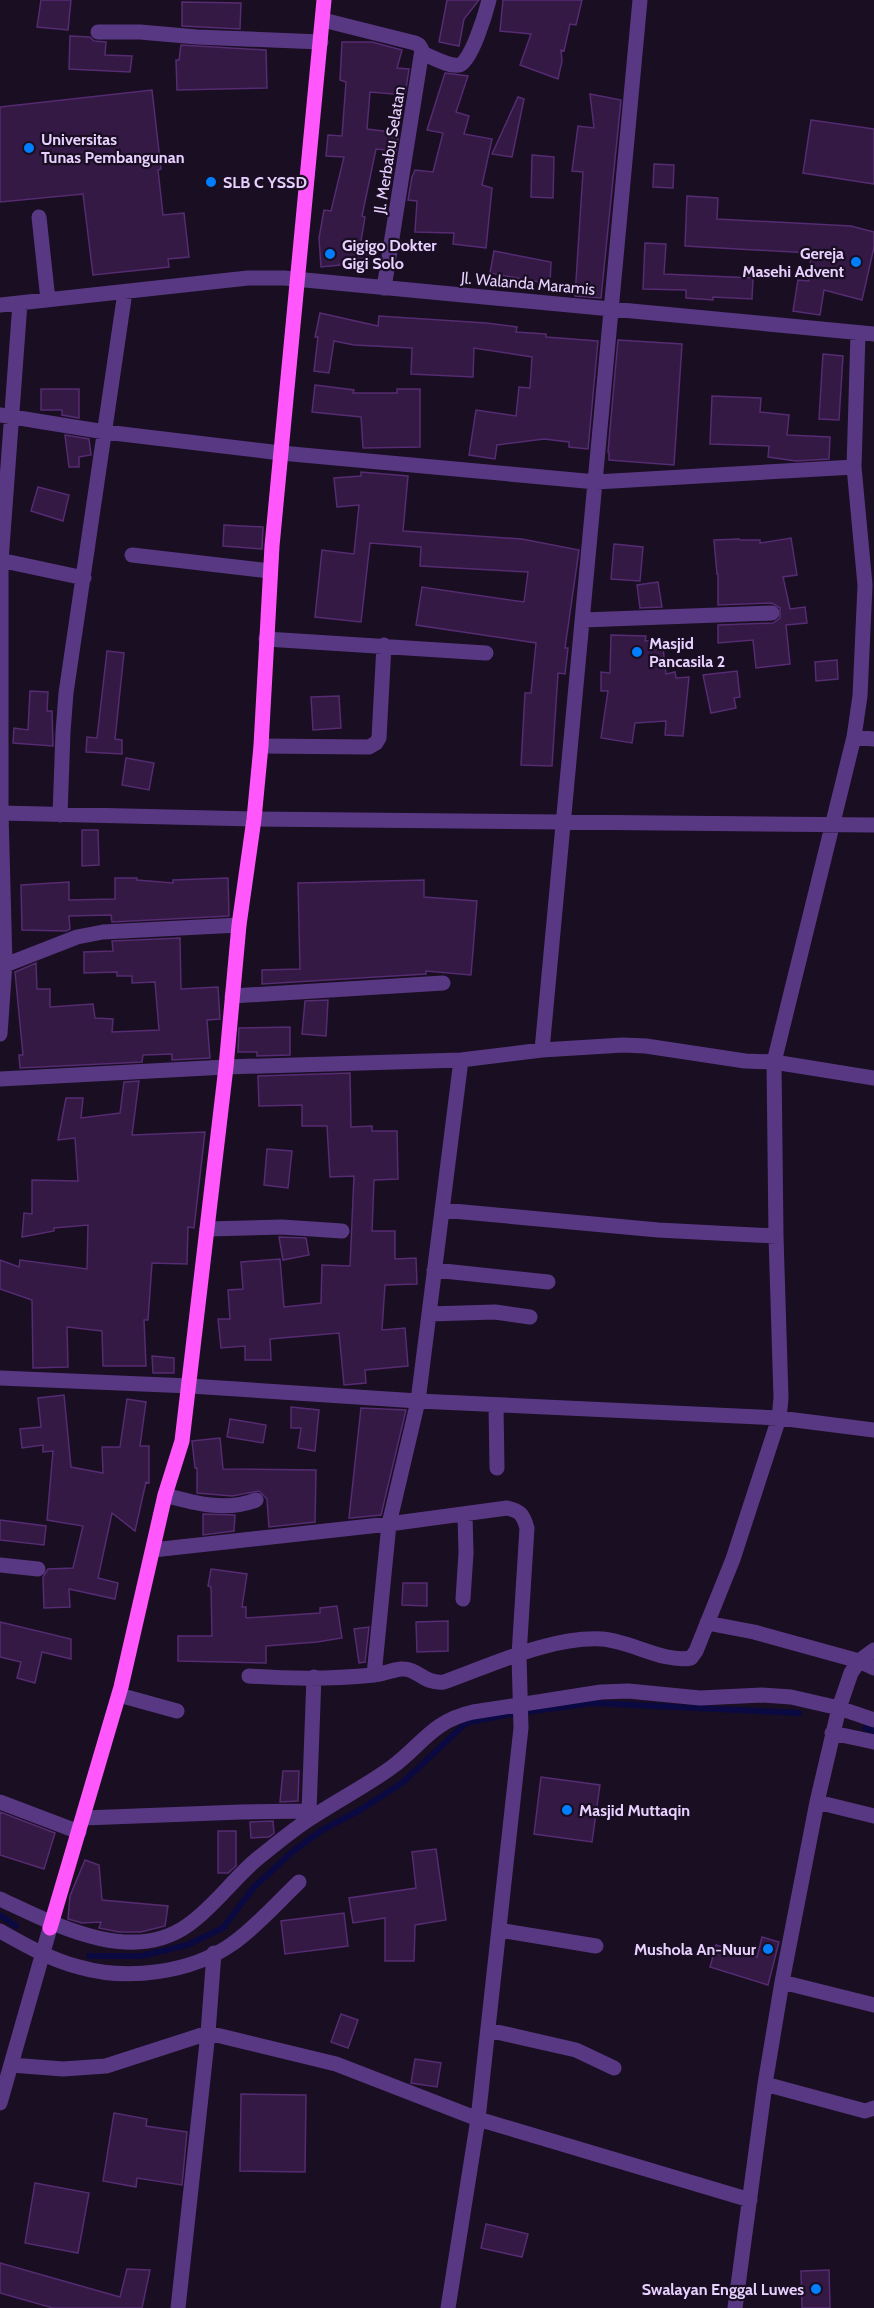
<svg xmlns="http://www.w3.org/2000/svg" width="874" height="2308" viewBox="0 0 874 2308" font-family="Cabin,sans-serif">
  <rect width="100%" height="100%" fill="#1a0e23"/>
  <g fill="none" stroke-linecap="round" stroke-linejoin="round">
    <path stroke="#0b0941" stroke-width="6" d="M 865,1728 L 874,1731
      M 0,1915 L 16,1926
      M 89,1956 L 141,1956 L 187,1945 L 223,1928 L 254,1887 L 291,1853 L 322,1830 L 360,1810 L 402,1783 L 466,1723 L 505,1715 L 593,1703 L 799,1713"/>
  </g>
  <path fill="#331944" stroke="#552b71" stroke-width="1.5" d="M 41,0 L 71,0 L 68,30 L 37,27 Z
    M 447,0 L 479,0 L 464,19 L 459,46 L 439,42 Z
    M 503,0 L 582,0 L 576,25 L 570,24 L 564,51 L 561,50 L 562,61 L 558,79 L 520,65 L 531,34 L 500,31 Z
    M 182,2 L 241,3 L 240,29 L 182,26 Z
    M 70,36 L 90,37 L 94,41 L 106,42 L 105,55 L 132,56 L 130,72 L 69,69 Z
    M 342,42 L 372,42 L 402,50 L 397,68 L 409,69 L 405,95 L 370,92 L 367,129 L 399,133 L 396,151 L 376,149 L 362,216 L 365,217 L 360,247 L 369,247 L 369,264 L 340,264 L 340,265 L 321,267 L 319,238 L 324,210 L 331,211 L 344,157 L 326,156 L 328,135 L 342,136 L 346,82 L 340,80 Z
    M 181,45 L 266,50 L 267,88 L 177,90 L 176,60 L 179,60 Z
    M 445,73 L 468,76 L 456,112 L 469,116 L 464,134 L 492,139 L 482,185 L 492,188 L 486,248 L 453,244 L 454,233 L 415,232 L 417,201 L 408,200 L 412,177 L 415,170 L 433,172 L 443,133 L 427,130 Z
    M 152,90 L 161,169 L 158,170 L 163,215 L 184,213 L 189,257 L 168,259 L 169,267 L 93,275 L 83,194 L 0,202 L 0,107 Z
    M 590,94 L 621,100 L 601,298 L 575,296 L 583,172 L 572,171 L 578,126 L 594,128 Z
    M 518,97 L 524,99 L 512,157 L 492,154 Z
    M 811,120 L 874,129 L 874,184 L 803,173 Z
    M 532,155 L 554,157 L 553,198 L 531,197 Z
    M 654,164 L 674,165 L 673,188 L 653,187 Z
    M 687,196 L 718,198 L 717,219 L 851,226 L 874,232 L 874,247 L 862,300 L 824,290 L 820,315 L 793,311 L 798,280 L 809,281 L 811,253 L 685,246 Z
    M 645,243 L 666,244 L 664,274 L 753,278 L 752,299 L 713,297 L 713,300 L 686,298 L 686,290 L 643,289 Z
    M 494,251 L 551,262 L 550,284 L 490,273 Z
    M 320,313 L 378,326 L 379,316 L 486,323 L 517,327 L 516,332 L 546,334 L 546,337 L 598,341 L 588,449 L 569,447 L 569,442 L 544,439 L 497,445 L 495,459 L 469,455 L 476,410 L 516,416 L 519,387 L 530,388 L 532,357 L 474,348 L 473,377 L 411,374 L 412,348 L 354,345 L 334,341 L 329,373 L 314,371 L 318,337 L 315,337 Z
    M 618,340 L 682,344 L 674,465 L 609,460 L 609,452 L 608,452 Z
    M 823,354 L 843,356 L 839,420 L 819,419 Z
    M 315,385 L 354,390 L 353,393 L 397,393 L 397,389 L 420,389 L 420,447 L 363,448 L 361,417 L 312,412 Z
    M 41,389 L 79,389 L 79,418 L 62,415 L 62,410 L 41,410 Z
    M 712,396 L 761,398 L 760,412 L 789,415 L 787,435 L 830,437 L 829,459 L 796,461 L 768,457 L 769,446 L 710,444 Z
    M 65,435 L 89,439 L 91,455 L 79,457 L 79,467 L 69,467 Z
    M 361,472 L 408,476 L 403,531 L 522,539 L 579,550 L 565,648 L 568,648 L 565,674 L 558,673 L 552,766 L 521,765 L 525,693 L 531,693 L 536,643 L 416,625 L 422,587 L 524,602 L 528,572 L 420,566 L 421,547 L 370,543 L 361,622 L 315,617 L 322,550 L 354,554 L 359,505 L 337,507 L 334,478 L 361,476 Z
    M 38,487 L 69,495 L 63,521 L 31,511 Z
    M 224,525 L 263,527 L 262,549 L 223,546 Z
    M 791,538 L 797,575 L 783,577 L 790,609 L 805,607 L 807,623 L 786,625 L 790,664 L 756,668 L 753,640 L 718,643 L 718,625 L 773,623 L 780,618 L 780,608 L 772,603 L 718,605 L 718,574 L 717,574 L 714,540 L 739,539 L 740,540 L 760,540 L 760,543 Z
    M 614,544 L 643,547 L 640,581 L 611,579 Z
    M 658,582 L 662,607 L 640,608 L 637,585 Z
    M 611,635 L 646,636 L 645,641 L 662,639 L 666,674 L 675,672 L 676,678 L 689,677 L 683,736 L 665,735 L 666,721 L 635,723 L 632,743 L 601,738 L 608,691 L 601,691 L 601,672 L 610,673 Z
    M 107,651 L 124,653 L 115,739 L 122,740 L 122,754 L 86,752 L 87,737 L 97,738 Z
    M 837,660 L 838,679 L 816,681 L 815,662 Z
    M 737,671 L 740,697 L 734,698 L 736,708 L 711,713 L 703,675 Z
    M 30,691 L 48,692 L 47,711 L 52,711 L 53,746 L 13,743 L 14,728 L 28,730 Z
    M 339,696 L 341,728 L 313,730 L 311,697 Z
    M 126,758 L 154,763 L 149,790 L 122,785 Z
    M 82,830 L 98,830 L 99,865 L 82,866 Z
    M 115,878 L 137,878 L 137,880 L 173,883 L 173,880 L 228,878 L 229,916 L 112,922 L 111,915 L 69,916 L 70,929 L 66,931 L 22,930 L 21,885 L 69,882 L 69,900 L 115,899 Z
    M 424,880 L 424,897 L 477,901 L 471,975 L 426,971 L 426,974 L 262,984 L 262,970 L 300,969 L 298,883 Z
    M 180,938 L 181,989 L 218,987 L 220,1019 L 207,1020 L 210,1058 L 172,1060 L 172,1054 L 143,1055 L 142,1062 L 20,1068 L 19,1055 L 23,1055 L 15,972 L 36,963 L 37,989 L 50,989 L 50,1007 L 93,1004 L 95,1018 L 113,1019 L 112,1032 L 159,1030 L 155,982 L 132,983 L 132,976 L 117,976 L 117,972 L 84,973 L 84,952 L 113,951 L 112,941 Z
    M 328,1000 L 326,1036 L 302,1034 L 305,1001 Z
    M 290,1027 L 290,1055 L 257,1056 L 257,1052 L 238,1052 L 239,1028 Z
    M 350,1073 L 351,1127 L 372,1126 L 372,1131 L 397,1131 L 398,1179 L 374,1180 L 372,1231 L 395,1231 L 395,1259 L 416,1258 L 417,1284 L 385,1285 L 382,1330 L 405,1328 L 408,1366 L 365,1370 L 366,1383 L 344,1385 L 339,1333 L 270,1339 L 271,1360 L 245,1360 L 245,1346 L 221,1348 L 218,1319 L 230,1319 L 228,1290 L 243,1289 L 241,1262 L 280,1259 L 284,1307 L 321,1303 L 322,1265 L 350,1266 L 354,1176 L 330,1177 L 327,1126 L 302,1126 L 302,1105 L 259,1106 L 258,1076 Z
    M 139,1081 L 132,1135 L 205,1132 L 194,1228 L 188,1227 L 187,1264 L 152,1263 L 148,1320 L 144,1320 L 146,1366 L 103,1366 L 102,1331 L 67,1327 L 68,1367 L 33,1368 L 32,1300 L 0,1289 L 0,1260 L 19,1267 L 20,1260 L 87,1269 L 88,1225 L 54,1228 L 54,1231 L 22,1237 L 24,1213 L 32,1214 L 32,1180 L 78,1181 L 75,1138 L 58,1140 L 66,1098 L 83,1098 L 81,1118 L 120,1113 L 124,1082 Z
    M 267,1149 L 292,1151 L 288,1188 L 264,1185 Z
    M 279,1237 L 306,1238 L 309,1255 L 283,1260 Z
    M 152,1356 L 174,1358 L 174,1373 L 153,1373 Z
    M 64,1395 L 71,1467 L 103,1473 L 102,1447 L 120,1447 L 127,1399 L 146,1402 L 140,1446 L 149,1446 L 149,1483 L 146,1482 L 135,1531 L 112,1513 L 98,1578 L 118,1583 L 115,1599 L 69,1589 L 70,1607 L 44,1608 L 43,1577 L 48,1569 L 73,1568 L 83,1526 L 47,1520 L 53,1451 L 43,1452 L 43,1445 L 22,1448 L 20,1429 L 41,1427 L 38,1398 Z
    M 291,1407 L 319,1410 L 315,1451 L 298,1448 L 301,1428 L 291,1428 Z
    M 361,1408 L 406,1410 L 381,1515 L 351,1518 L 349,1518 Z
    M 230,1419 L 266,1425 L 263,1443 L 227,1437 Z
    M 220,1438 L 223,1469 L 316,1470 L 315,1522 L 269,1527 L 267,1499 L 259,1491 L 232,1496 L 197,1493 L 197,1468 L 195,1468 L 192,1441 Z
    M 203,1514 L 235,1515 L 234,1531 L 203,1535 Z
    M 0,1520 L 46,1526 L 44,1545 L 0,1540 Z
    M 211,1569 L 247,1574 L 242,1607 L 246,1607 L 246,1618 L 320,1613 L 320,1608 L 337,1606 L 342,1638 L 317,1642 L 266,1646 L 266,1663 L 178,1661 L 178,1636 L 212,1636 L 211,1587 L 208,1586 Z
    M 403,1583 L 427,1583 L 427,1606 L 402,1605 Z
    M 448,1621 L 448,1651 L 417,1652 L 416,1622 Z
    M 0,1622 L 71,1639 L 71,1659 L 42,1652 L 35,1683 L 17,1678 L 21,1662 L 0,1657 Z
    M 369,1627 L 365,1662 L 359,1663 L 354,1629 Z
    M 283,1771 L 299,1771 L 298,1801 L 280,1802 Z
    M 541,1777 L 600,1785 L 592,1842 L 534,1834 Z
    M 0,1812 L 55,1833 L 44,1869 L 0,1855 Z
    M 273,1821 L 274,1833 L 269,1837 L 251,1838 L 250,1822 Z
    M 218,1831 L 236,1831 L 236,1866 L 228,1873 L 218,1873 Z
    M 436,1849 L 446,1920 L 415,1925 L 414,1961 L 385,1961 L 385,1918 L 353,1923 L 349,1898 L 416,1888 L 412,1852 Z
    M 85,1860 L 99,1865 L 102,1900 L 168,1906 L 165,1926 L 141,1932 L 119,1932 L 99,1928 L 101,1922 L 82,1923 L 68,1919 L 70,1896 Z
    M 344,1913 L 348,1946 L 285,1954 L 281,1921 Z
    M 762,1937 L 779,1942 L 768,1985 L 710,1967 L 716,1945 L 757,1957 Z
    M 341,2014 L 358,2020 L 348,2048 L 331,2042 Z
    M 415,2059 L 441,2063 L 437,2087 L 411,2083 Z
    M 241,2094 L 306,2095 L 305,2172 L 240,2171 Z
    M 114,2113 L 147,2119 L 146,2126 L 187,2132 L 182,2185 L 137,2178 L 136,2187 L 103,2181 Z
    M 35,2183 L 89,2193 L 78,2253 L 25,2243 Z
    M 486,2224 L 528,2234 L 522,2257 L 481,2248 Z
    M 0,2263 L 120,2297 L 127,2269 L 150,2270 L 142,2308 L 53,2308 L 0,2293 Z
    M 829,2270 L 830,2308 L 802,2308 L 801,2271 Z"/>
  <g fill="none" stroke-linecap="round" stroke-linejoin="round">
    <path stroke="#593883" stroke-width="15" d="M 323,20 L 415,43 L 419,45 L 422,50 L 384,288
      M 98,32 L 140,32 L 197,37 L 321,42
      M 422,53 C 432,57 449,67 459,65 C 471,63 486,12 489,0
      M 39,217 L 48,300
      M 0,305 L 248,278 L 284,278 L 874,334
      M 0,415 L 105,432 L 281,453 L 596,482 L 854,467
      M 132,555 L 270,571
      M 0,560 L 84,578
      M 583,620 L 772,613
      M 266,639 L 486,653
      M 854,737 L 874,739
      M 261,746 L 369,747 L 376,743 L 379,738 L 384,645
      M 0,813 L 254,819 L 874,825
      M 60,815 L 63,732 L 66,693 L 125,292
      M 0,967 L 77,937 L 103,932 L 239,925
      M 232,996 L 443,983
      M 0,1034 L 5,964 L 1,813 L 1,561 L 20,303
      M 542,1050 L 640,0
      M 0,1079 L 226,1067 L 461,1060 L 542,1050 L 623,1045 L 646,1046 L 745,1061 L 774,1062 L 874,1078
      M 442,1210 L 658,1230 L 776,1236
      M 207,1229 L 282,1227 L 342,1231
      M 434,1270 L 548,1282
      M 429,1314 L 495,1312 L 530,1317
      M 0,1378 L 190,1386 L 418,1401 L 779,1418 L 874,1430
      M 496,1405 L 497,1468
      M 165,1495 C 194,1503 226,1512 256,1500
      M 153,1550 L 389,1524 L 507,1508 C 520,1511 523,1514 527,1528 L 519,1655 L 521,1728 L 478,2119 L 448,2308
      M 0,1565 L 38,1569
      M 463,1599 L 466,1553 L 465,1514
      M 707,1623 L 754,1632 L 859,1661 L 874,1668
      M 374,1675 L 389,1524 L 418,1401 L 461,1060
      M 249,1676 C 290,1679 333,1679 374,1675 C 383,1674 392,1670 401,1669 C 419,1668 422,1684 444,1682 C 492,1665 551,1636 602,1639 C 631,1641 663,1663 691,1658 L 696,1651 L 733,1559 L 779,1418 L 781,1398 L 776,1236 L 774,1062 L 854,737 L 860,696 L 865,585 L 854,467 L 858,333
      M 119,1695 L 177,1711
      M 832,1733 L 874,1742
      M 0,1802 L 79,1832
      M 817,1802 L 874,1816
      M 309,1811 L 314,1677
      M 84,1818 L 241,1812 L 309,1811 L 310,1818
      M 0,1899 C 54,1924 131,1966 188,1925 C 214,1907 233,1879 257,1859 C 275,1845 292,1830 311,1818 C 338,1800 366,1786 392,1767 C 422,1745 432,1721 473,1712 L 601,1692 L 628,1691 L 700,1698 L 762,1695 L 791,1697 L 839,1708 L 874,1720
      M 499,1930 L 596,1946
      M 0,1931 C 25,1945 51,1960 79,1967 C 127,1981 191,1973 232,1944 C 253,1930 280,1900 299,1882
      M 782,1982 L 874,2005
      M 488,2030 L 576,2050 L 614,2068
      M 11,2065 L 63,2069 L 106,2066 L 208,2033 L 336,2064 L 478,2119 L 750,2200
      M 765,2084 L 865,2111 L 874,2108
      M 0,2103 L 50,1928
      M 178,2308 L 208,2033 L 214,1953
      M 735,2308 L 765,2084 L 782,1982 L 817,1802 L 839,1708 L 851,1673 L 859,1661 L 874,1650"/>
    <path stroke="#ff57fb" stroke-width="15" d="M 50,1928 L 121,1687 L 165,1495 L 182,1441 L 226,1067 L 239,925 L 254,819 L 261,746 L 272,546 L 324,0"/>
  </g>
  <g fill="#007efb" stroke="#1a0e23" stroke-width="2">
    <circle cx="29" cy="148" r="6"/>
    <circle cx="211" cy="182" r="6"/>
    <circle cx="330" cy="254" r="6"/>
    <circle cx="856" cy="262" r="6"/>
    <circle cx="637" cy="652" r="6"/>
    <circle cx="567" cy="1810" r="6"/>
    <circle cx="768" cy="1949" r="6"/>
    <circle cx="816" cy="2289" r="6"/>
  </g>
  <g text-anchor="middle" stroke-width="4.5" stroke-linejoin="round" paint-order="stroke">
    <g font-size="16" font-weight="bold" fill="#e8d0ff" stroke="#1a0e23" text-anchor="start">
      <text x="41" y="145">Universitas<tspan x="41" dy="18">Tunas Pembangunan</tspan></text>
      <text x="223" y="188">SLB C YSSD</text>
      <text x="342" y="251">Gigigo Dokter<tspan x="342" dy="18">Gigi Solo</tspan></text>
      <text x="844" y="259" text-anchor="end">Gereja<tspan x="844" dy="18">Masehi Advent</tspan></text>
      <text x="649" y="649">Masjid<tspan x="649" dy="18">Pancasila 2</tspan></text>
      <text x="579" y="1816">Masjid Muttaqin</text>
      <text x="756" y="1955" text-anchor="end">Mushola An-Nuur</text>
      <text x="804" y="2295" text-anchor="end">Swalayan Enggal Luwes</text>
    </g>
    <g font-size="16" fill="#e8d0ff" stroke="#1a0e23">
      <text transform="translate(389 150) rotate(-81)" y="6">Jl. Merbabu Selatan</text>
      <text transform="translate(528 283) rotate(5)" y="6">Jl. Walanda Maramis</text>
    </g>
  </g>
</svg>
